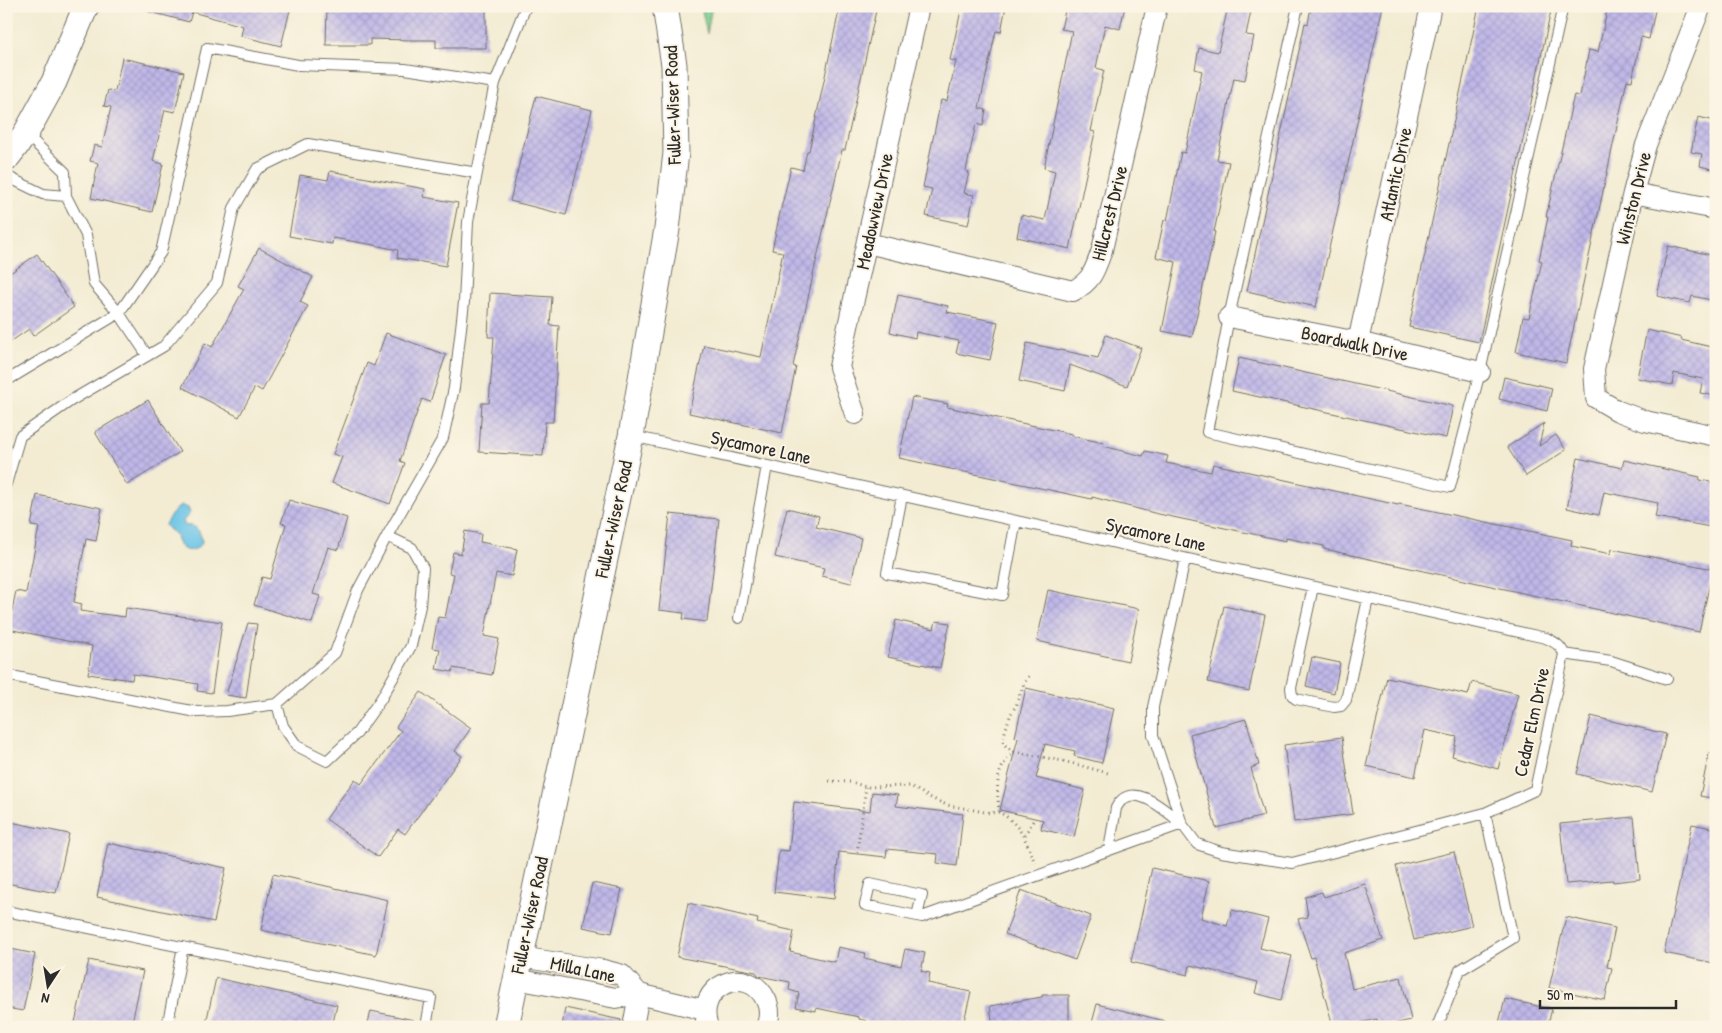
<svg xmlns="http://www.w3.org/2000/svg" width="1722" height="1033" viewBox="0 0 1722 1033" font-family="'Patrick Hand',sans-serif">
  <defs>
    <pattern id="park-dots" width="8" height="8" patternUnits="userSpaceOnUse" patternTransform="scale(1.25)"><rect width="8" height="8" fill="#7bcf91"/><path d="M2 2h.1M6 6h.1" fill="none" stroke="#6ab27d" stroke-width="1.8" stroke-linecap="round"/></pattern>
    <pattern id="building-cross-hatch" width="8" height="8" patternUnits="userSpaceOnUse" patternTransform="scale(1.25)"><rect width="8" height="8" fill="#c0b8e8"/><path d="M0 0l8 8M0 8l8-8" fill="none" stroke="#a59ec7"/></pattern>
  </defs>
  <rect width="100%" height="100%" fill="#fcf5e5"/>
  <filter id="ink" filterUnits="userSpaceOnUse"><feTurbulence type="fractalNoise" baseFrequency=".02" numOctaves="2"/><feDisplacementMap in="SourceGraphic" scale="10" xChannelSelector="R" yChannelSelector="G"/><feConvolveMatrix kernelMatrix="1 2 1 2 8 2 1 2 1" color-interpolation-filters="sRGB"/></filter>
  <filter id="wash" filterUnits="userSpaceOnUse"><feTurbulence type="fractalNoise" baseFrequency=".0096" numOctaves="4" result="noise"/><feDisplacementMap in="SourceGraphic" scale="20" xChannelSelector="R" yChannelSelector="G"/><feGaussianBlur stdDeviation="1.12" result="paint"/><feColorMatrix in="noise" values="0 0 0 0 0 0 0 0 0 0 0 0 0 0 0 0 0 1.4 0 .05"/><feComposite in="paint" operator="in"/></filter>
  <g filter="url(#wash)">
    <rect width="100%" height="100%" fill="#f3ecd3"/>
    <path fill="url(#park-dots)" stroke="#537d5e" d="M 701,6 L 712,6 L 707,34 Z"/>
    <path fill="#69c4e7" stroke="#4a7889" d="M 181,505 L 188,508 L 190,513 L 183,521 L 185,526 C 197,524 201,532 202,543 C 191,557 177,550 176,534 L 169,530 L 165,525 C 167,519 176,509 181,505 Z"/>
    <g id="blocks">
      <path fill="url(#building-cross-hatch)" d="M 148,6 L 291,6 L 281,46 L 241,36 L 243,26 L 192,12 L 189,22 L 147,11 Z
        M 327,6 L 486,6 L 486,48 L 436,48 L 436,40 L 411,40 L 370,39 L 370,45 L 326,45 Z
        M 840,6 L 877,6 L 845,150 L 842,150 L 813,275 L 793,366 L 796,367 L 782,433 L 689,413 L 704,345 L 761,357 L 783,252 L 772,250 L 780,213 L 791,167 L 803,170 L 807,151 L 809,151 Z
        M 962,6 L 1006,6 L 1001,32 L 996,31 L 979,108 L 986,110 L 983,126 L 976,124 L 966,171 L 969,172 L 964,193 L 974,195 L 968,225 L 926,216 L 932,189 L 923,187 L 941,100 L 947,101 L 956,61 L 950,60 Z
        M 1066,6 L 1125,6 L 1120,29 L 1105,25 L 1096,68 L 1104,70 L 1091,131 L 1095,132 L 1070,249 L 1017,237 L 1021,215 L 1045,220 L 1055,171 L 1044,168 L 1072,31 L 1061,29 Z
        M 1228,6 L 1252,6 L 1246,35 L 1254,36 L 1245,80 L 1234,78 L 1217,160 L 1229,162 L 1214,232 L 1215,232 L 1192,337 L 1162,331 L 1176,262 L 1156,257 L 1164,220 L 1167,221 L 1181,152 L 1185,153 L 1202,71 L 1195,69 L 1199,48 L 1218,52 Z
        M 1311,6 L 1383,6 L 1316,307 L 1247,291 L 1305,23 L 1308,24 Z
        M 1479,6 L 1552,6 L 1479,342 L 1409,327 Z
        M 1608,6 L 1656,6 L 1649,39 L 1641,37 L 1632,81 L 1627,80 L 1566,363 L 1516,352 L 1523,317 L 1529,318 L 1542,261 L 1539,260 L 1548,217 L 1546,217 L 1574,95 L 1580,96 L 1589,50 L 1598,52 Z
        M 122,58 L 184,72 L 175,112 L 165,110 L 153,161 L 163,164 L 152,212 L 91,198 L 98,163 L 90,161 L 94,145 L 102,147 L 111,107 L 104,106 L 108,90 L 115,91 Z
        M 536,96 L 592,110 L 566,215 L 510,201 Z
        M 1698,117 L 1716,121 L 1716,170 L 1700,166 L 1702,154 L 1691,152 Z
        M 330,171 L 425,189 L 424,197 L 458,203 L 446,266 L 397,258 L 398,250 L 374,245 L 333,238 L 332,244 L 289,236 L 300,175 L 328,180 Z
        M 1668,246 L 1716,256 L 1716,301 L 1692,296 L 1690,303 L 1657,296 Z
        M 259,248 L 313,277 L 300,302 L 308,306 L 262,391 L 255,387 L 239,417 L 182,387 L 205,343 L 212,347 L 224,325 L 244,289 L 238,286 Z
        M 37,254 L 74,307 L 33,336 L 29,329 L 6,345 L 6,276 Z
        M 490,293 L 552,297 L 550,325 L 559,326 L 553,422 L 545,422 L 543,456 L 479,452 L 482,403 L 489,403 L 491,378 L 494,337 L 488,337 Z
        M 898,295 L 948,306 L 947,312 L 998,322 L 990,360 L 956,353 L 959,341 L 916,332 L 915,338 L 890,332 Z
        M 1647,330 L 1682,338 L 1681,340 L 1716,348 L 1716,396 L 1700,393 L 1703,379 L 1674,373 L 1672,385 L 1637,378 Z
        M 386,333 L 446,355 L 430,402 L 422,399 L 413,423 L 400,461 L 405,463 L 390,504 L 332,483 L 342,457 L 333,454 L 367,363 L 374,366 Z
        M 1106,335 L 1141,348 L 1127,386 L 1070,365 L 1065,391 L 1019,381 L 1027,343 L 1098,358 Z
        M 1239,358 L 1453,406 L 1446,438 L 1232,391 Z
        M 1504,377 L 1552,388 L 1547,411 L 1499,399 Z
        M 912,397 L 948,404 L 947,407 L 1072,434 L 1072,436 L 1104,443 L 1103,446 L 1143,456 L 1145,451 L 1168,456 L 1166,463 L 1211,472 L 1213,464 L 1398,505 L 1399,504 L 1429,510 L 1572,540 L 1571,546 L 1611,554 L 1612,549 L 1713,569 L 1699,632 L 1324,549 L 1324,546 L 1286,538 L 1286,541 L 1154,513 L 1092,497 L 1092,499 L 899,458 Z
        M 148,400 L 180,452 L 127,485 L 95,432 Z
        M 1544,423 L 1539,446 L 1556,435 L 1566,450 L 1526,476 L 1507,447 Z
        M 1578,458 L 1622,468 L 1624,460 L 1700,477 L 1699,480 L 1716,483 L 1716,528 L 1655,517 L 1658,503 L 1604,492 L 1599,515 L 1567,508 Z
        M 37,495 L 102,508 L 96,541 L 86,539 L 74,602 L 82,604 L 80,611 L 125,617 L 126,608 L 222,622 L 212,693 L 197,691 L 198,684 L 133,674 L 132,680 L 88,674 L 92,646 L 8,629 L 16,591 L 26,593 L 39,527 L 31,526 Z
        M 289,500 L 347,518 L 338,550 L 328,547 L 313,594 L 320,596 L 312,623 L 254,605 L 262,577 L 270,579 L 286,524 L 281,523 Z
        M 787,508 L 819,516 L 816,527 L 861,538 L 851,583 L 822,576 L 824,568 L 775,557 Z
        M 670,514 L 719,519 L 707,622 L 683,619 L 684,613 L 659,610 Z
        M 465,531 L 481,534 L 480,542 L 517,549 L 512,576 L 496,573 L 484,636 L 499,639 L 492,675 L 453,668 L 452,672 L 436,669 L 440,649 L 432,648 L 438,617 L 445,618 L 454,574 L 449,573 L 453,552 L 461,554 Z
        M 1048,590 L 1139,609 L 1128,661 L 1037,641 Z
        M 1224,606 L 1265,615 L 1249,691 L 1208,682 Z
        M 896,620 L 934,629 L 936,621 L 950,623 L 940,668 L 888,657 Z
        M 248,623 L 257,624 L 246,698 L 226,695 Z
        M 1312,657 L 1340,663 L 1334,693 L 1306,686 Z
        M 1387,677 L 1468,695 L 1472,682 L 1518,694 L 1498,769 L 1452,756 L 1457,737 L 1425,730 L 1415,777 L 1366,766 Z
        M 1026,688 L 1114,708 L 1102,763 L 1074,756 L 1075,751 L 1045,744 L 1036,778 L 1085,790 L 1074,837 L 1041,829 L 1043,820 L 1000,810 L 1018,738 L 1015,737 Z
        M 421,692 L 471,728 L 455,751 L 462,756 L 405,834 L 398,829 L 378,857 L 326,819 L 355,779 L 361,784 L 376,764 L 401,731 L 396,727 Z
        M 1591,716 L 1666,734 L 1652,792 L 1577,774 Z
        M 1246,719 L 1259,765 L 1251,768 L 1264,816 L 1216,828 L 1190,734 Z
        M 1342,737 L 1353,814 L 1294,822 L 1284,745 Z
        M 1709,753 L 1716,754 L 1716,799 L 1700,796 Z
        M 872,792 L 898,795 L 896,806 L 963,814 L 957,866 L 937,863 L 938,854 L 887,849 L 886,857 L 839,852 L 834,899 L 774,892 L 779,850 L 789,851 L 794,802 L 870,811 Z
        M 1634,817 L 1640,879 L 1613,882 L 1613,880 L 1566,884 L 1560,824 Z
        M 6,821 L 69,834 L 56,893 L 6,883 Z
        M 1692,824 L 1716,829 L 1716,955 L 1714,963 L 1664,953 Z
        M 108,843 L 226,868 L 214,922 L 97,897 Z
        M 1454,852 L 1472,926 L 1414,940 L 1396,866 Z
        M 1152,868 L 1209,881 L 1201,918 L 1227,926 L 1232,910 L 1268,919 L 1260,948 L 1292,956 L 1281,1000 L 1255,993 L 1258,982 L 1190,965 L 1188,975 L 1131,962 Z
        M 273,874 L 388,900 L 376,955 L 261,930 Z
        M 592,883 L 622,889 L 612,933 L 583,927 Z
        M 1365,884 L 1383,940 L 1344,953 L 1352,989 L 1401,977 L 1411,1020 L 1381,1027 L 1379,1027 L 1377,1019 L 1344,1027 L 1333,1027 L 1314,957 L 1311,958 L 1298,919 L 1308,917 L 1305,897 L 1322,892 L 1324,897 Z
        M 1021,890 L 1091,916 L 1075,960 L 1005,934 Z
        M 688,903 L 758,919 L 757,923 L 794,931 L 790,952 L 835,962 L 838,947 L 865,953 L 864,958 L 901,966 L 905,949 L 925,953 L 921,971 L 930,973 L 928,983 L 971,992 L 963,1025 L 948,1022 L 947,1027 L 865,1027 L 867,1021 L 859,1019 L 859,1017 L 816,1008 L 816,1011 L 796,1007 L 799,993 L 789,990 L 790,982 L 759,976 L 756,972 L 677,957 Z
        M 1566,917 L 1615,928 L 1607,967 L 1612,968 L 1605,1000 L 1549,988 Z
        M 6,948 L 35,954 L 23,1011 L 6,1008 Z
        M 89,960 L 143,971 L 131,1027 L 74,1027 Z
        M 216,978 L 337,1005 L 332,1027 L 224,1027 L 206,1023 Z
        M 1042,995 L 1069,995 L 1069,1027 L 993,1027 L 990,1006 L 1042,997 Z
        M 1505,999 L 1552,1009 L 1547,1027 L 1498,1027 Z
        M 1097,1004 L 1165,1021 L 1165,1027 L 1091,1027 Z
        M 565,1008 L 621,1020 L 620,1027 L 562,1027 Z
        M 371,1011 L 414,1020 L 413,1027 L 367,1027 Z"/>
    </g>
  </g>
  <g filter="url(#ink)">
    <use href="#blocks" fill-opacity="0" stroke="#716f66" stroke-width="1"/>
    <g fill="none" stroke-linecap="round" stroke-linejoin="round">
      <defs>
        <path id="service" d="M 1298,6 L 1229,317 L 1207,432 L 1450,487 L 1480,372 L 1563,6
          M 26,134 L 65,172 L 66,196 L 86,235 L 94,284 L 119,313 L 147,355
          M 6,176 L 43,194 L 66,196
          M 6,381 L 119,313 L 161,252 L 207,48 L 298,65 L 405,69 L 495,83
          M 632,436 L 1546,638 C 1554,642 1561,645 1564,654
          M 6,484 L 20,436 L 72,400 L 164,346 L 217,283 L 234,208 L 257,169 L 308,144 L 477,173
          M 902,496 L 887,573 L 1002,595 L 1016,521
          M 1185,559 L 1153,707 L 1153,735 L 1182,824 L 1197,844 L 1221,852 L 1292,863 L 1485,813
          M 1313,587 L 1291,688 L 1292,695 L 1296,699 L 1334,707 L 1341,706 L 1346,700 L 1368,599
          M 739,618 L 767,466
          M 1564,654 L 1611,661 L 1667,679
          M 6,675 L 197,712 L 227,711 L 277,704 L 335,653 L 358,590 L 387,536 L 443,438 L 454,388 L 464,302 L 468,222 L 477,173 L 495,83 L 526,6
          M 277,704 L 283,726 L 297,746 L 327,761 L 357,733 L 381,699 L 411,646 L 420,606 L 423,568 L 412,548 L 387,536
          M 1109,850 L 1116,808 C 1131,778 1165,810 1181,823
          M 6,911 L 431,998 L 426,1027
          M 917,916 L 922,895 L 870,884 L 865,905 L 922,917 L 1182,824
          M 167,1027 L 183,947
          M 1437,1027 L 1460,970 L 1513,938 L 1485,813 L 1535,790 L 1564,654"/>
        <path id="minor" d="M 1701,6 L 1646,145 L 1633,193 L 1594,369 L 1596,398 L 1618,411 L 1645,421 L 1716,436
          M 1633,193 L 1716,209
          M 867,243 L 1073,291 C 1092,281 1095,270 1102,250 L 1157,6
          M 1229,317 L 1358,342 L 1480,372
          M 1358,342 L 1431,6
          M 855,414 L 839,367 L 919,6
          M 520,957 L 603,970 L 622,975 L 639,994
          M 516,979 L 616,998 L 639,994 L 705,1010
          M 633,1027 L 639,994
          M 708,1027 C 693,986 748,962 766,1000 C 770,1008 770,1019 766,1027"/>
        <path id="tertiary" d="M 6,159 L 26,133 L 54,82 L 86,6
          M 506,1027 L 631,436 L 667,229 L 676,153 L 674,65 L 665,6"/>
      </defs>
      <use href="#service" stroke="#716f66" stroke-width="12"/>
      <use href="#minor" stroke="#716f66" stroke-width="22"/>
      <use href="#tertiary" stroke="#716f66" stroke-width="27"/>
      <path stroke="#716f66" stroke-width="3" stroke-dasharray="1 4" stroke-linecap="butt" d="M 1014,752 C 1010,749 1004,746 1003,741 C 1003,737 1009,718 1011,714 C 1013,710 1017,705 1018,701 C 1021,691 1023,684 1029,676
        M 829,781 L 851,782 L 866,787 L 910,786 L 933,799 L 947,805 L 990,813 L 999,812 C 1020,823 1027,842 1035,863
        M 999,812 C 997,786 994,771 1014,752 L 1063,761 L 1108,773
        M 1025,835 L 1033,821
        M 857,852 L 866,787"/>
      <use href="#service" stroke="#fff" stroke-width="10"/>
      <use href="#minor" stroke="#fff" stroke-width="20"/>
      <use href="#tertiary" stroke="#fff" stroke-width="25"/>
    </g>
  </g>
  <g text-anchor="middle" stroke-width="4" stroke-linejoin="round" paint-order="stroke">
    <g font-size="19" fill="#2b2b2b" stroke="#fcf5e5">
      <text transform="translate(672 105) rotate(-92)" y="7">Fuller-Wiser Road</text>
      <text transform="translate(1395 174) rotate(-78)" y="7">Atlantic Drive</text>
      <text transform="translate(1633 198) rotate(-76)" y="7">Winston Drive</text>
      <text transform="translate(874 211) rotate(-78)" y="7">Meadowview Drive</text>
      <text transform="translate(1109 213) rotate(-76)" y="7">Hillcrest Drive</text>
      <text transform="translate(1355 343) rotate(12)" y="7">Boardwalk Drive</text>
      <text transform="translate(761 447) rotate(12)" y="7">Sycamore Lane</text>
      <text transform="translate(613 519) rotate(-78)" y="7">Fuller-Wiser Road</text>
      <text transform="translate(1156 534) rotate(12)" y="7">Sycamore Lane</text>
      <text transform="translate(1531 722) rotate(-78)" y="7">Cedar Elm Drive</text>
      <text transform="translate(529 915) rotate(-78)" y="7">Fuller-Wiser Road</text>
      <text transform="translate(583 969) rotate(12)" y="7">Milla Lane</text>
    </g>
  </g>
  <rect width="1722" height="1033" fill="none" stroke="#fcf5e5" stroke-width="25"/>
  <g transform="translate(48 986) rotate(192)" stroke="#fcf5e5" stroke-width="4" paint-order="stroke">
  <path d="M0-4L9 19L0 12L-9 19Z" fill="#2b2b2b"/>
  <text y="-8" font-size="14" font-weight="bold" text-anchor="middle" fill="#2b2b2b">N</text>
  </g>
  <path d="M1540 1000v8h136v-8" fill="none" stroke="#2b2b2b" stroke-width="2.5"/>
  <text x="1547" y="1000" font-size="15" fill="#2b2b2b" stroke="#fcf5e5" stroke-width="4" paint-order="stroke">50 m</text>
</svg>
